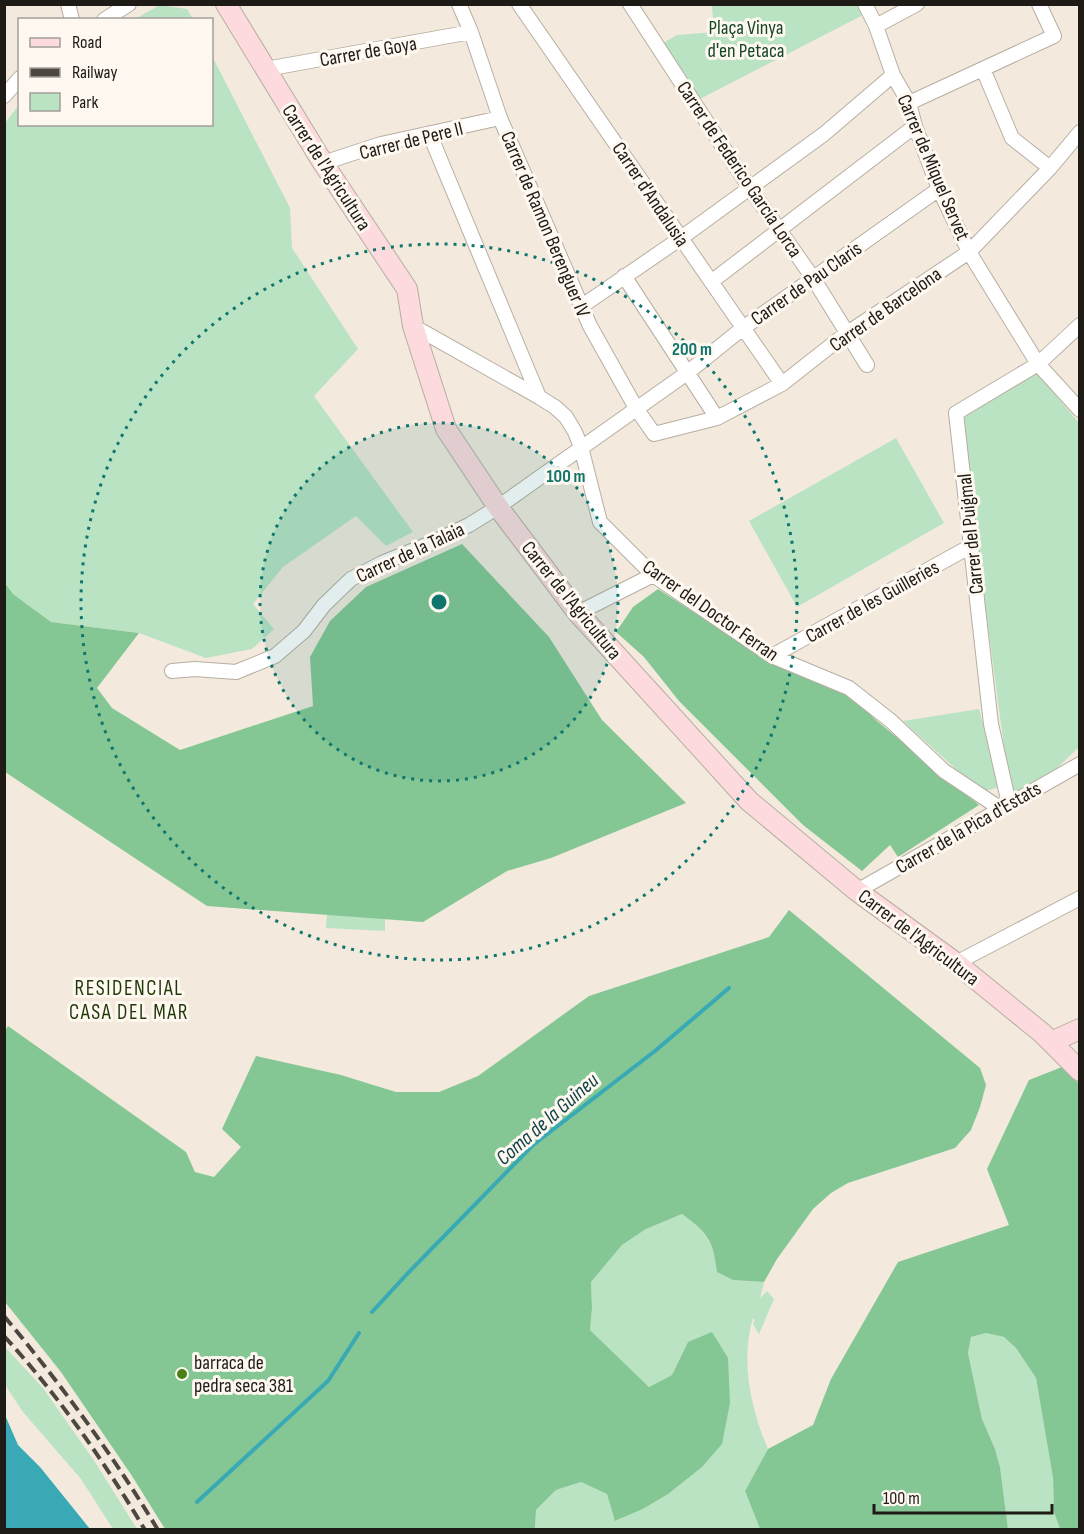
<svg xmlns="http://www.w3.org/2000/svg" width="1084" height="1534" viewBox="0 0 1084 1534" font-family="'Sofia Sans Condensed',sans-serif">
  <rect width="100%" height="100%" fill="#f3eadd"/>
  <path fill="#bae3c3" d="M 865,4 L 869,12 L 694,102 L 663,43 L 677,35 L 714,32 L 712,5 Z
    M 160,5 L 187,9 L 193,19 L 135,19 Z
    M 212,56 L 290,208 L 292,248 L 358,349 L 314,396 L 413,532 L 386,546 L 356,516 L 283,567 L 253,604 L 274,629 L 252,649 L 206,658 L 139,633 L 51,622 L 13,594 L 5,583 L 5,123 L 19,105 L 20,124 L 212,124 Z
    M 1038,374 L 1079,423 L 1079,747 L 1056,769 L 1016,795 L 1010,792 L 960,415 L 1030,375 Z
    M 896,438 L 944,523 L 797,607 L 749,521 Z
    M 979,709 L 1000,787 L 981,792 L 903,721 Z
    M 327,914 L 385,917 L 385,931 L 326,928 Z
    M 682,1214 C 708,1233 712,1240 718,1272 L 733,1280 L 764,1282 L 760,1298 L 767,1291 L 774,1299 L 759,1334 L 753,1324 L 755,1320 L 753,1318 C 740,1361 751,1409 768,1449 L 745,1491 L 760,1529 L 535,1530 L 536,1510 L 556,1490 L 581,1482 L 607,1494 L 616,1521 L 643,1509 L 668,1494 L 688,1342 L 672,1375 L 649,1387 L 590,1330 L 592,1308 L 591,1282 L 622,1245 L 646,1229 Z
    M 986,1333 L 1004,1337 L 1016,1348 L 1036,1378 L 1053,1478 L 1054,1512 L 1060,1529 L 1008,1529 L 1000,1467 L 995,1449 L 982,1419 L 968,1353 L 971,1337 Z
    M 4,1346 L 43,1388 L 95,1462 L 137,1529 L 113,1529 L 81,1479 L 23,1412 L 5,1385 Z"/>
  <path fill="#84c794" d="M 462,544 L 549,637 L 602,720 L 686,803 L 551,858 L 507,871 L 423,922 L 207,906 L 5,772 L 5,583 L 13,594 L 51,622 L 139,633 L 97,688 L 112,708 L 180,750 L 313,706 L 310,657 L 330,621 L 366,587 Z
    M 658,589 L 769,661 L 848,693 L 877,721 L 979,805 L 898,857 L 890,845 L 862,871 L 803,825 L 679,701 L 644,657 L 616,632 L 633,607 Z
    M 789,910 L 980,1068 L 986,1085 L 980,1107 L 971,1130 L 955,1148 L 848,1183 L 831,1193 L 813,1209 L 777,1259 L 764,1282 L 733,1280 L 717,1272 C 713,1240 708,1233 682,1214 L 646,1229 L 622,1245 L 591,1282 L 592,1308 L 590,1330 L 649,1387 L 672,1375 L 688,1342 L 712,1332 L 728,1358 L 730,1403 L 722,1444 L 702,1467 L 668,1494 L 643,1509 L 615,1521 L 607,1494 L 581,1482 L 556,1490 L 536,1510 L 535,1529 L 165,1529 L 132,1476 L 61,1372 L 5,1302 L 4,1032 L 8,1026 L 186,1152 L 195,1172 L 214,1177 L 241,1147 L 222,1129 L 256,1056 L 341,1075 L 396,1092 L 439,1092 L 478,1076 L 589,996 L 769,937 Z
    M 1062,1067 L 1080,1085 L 1079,1529 L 1060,1529 L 1054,1512 L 1053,1478 L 1036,1378 L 1016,1348 L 1004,1337 L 986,1333 L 971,1337 L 968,1353 L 982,1419 L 995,1449 L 1000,1467 L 1008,1529 L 760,1529 L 745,1491 L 768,1449 L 813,1425 L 831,1379 L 898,1262 L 1009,1225 L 987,1169 L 1029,1080 Z"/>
  <path fill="#38a9b5" d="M 5,1415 L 18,1445 L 40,1467 L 90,1529 L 5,1529 Z"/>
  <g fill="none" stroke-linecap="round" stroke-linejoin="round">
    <path stroke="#38a9b5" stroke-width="4" d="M 372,1312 L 407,1274 L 533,1145 L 655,1051 L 729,988
      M 197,1502 L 328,1381 L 359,1333"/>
    <defs>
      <path id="street" d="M 68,4 L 72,20
        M 459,4 L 471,32 L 500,118 L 590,326 L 636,408 L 654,434 L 717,418 L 782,384 L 843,336 L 969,252 L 1050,168 L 1080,132
        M 519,4 L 782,384
        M 630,4 L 749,187 L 813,278 L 867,365
        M 865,4 L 876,26 L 893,75 L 909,103 L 915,126 L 939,189 L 969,252 L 1038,364 L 1080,410
        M 104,20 L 129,4
        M 876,26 L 917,4
        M 266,69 L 471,32
        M 983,69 L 1012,138 L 1050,168
        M 4,96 L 20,78
        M 909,103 L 1054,36 L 1039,4
        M 430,135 L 539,397 L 555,407 L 566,417 L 575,432 L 581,447 L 600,522 L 653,575 L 772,656 L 849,688 L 891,721 L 944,771 L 1001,809
        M 323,163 L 381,144 L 500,118
        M 624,276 L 717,418
        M 711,282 L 915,126
        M 582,306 L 681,238 L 824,134 L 893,75
        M 413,326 L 539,397
        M 578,613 L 653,575
        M 772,656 L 971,546
        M 172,671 L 195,669 L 236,672 L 275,656 L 304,631 L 324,605 L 351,579 L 382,563 L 429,544 L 469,525 L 498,507 L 687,373 L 743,328 L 939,189
        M 1009,804 L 991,724 L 956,413 L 1038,364 L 1080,325
        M 857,891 L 1080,764
        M 956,963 L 1080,898"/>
      <path id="secondary" d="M 226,4 L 323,163 L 407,289 L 413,326 L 446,429 L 498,507 L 578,613 L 749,801 L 857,891 L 956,963 L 1042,1033 L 1080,1071
        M 1051,1042 L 1080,1029"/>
    </defs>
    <use href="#street" stroke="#b7aea2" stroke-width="16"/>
    <use href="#secondary" stroke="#b7aea2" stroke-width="22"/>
    <use href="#street" stroke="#fff" stroke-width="14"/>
    <use href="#secondary" stroke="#fcdadd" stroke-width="20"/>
    <path stroke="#4c4841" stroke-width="4" stroke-dasharray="12 6" stroke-linecap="butt" d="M 4,1316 C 60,1383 113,1455 158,1530
      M 4,1336 C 58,1395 104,1461 145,1530"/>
  </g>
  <circle cx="439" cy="602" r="179" fill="#0f766e" fill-opacity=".12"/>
  <g fill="none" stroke="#0f766e" stroke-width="3" stroke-dasharray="3 6">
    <circle cx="439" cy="602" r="179"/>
    <circle cx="439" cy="602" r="358"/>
  </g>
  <circle fill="#4a8016" stroke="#fef8f0" stroke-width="2" cx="182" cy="1374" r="6"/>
  <g text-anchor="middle" stroke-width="6" stroke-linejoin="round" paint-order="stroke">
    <g font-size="20" fill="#154625" stroke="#fef8f0">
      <text x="746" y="34">Plaça Vinya<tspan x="746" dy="23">d'en Petaca</tspan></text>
    </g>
    <g font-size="20" fill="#1e1b16" stroke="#fef8f0">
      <text transform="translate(368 51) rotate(-10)" y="7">Carrer de Goya</text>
      <text transform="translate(411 140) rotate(-14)" y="7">Carrer de Pere II</text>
      <text transform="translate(327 167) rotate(57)" y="7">Carrer de l'Agricultura</text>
      <text transform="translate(934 167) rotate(67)" y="7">Carrer de Miquel Servet</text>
      <text transform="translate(740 169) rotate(56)" y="7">Carrer de Federico García Lorca</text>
      <text transform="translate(651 194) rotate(56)" y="7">Carrer d'Andalusia</text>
      <text transform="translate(546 224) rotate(67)" y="7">Carrer de Ramon Berenguer IV</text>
      <text transform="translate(806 283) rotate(-35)" y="7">Carrer de Pau Claris</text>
      <text transform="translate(885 309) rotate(-35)" y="7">Carrer de Barcelona</text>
      <text transform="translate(970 534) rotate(-96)" y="7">Carrer del Puigmal</text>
      <text transform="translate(410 552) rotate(-25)" y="7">Carrer de la Talaia</text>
      <text transform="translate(572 600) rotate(51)" y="7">Carrer de l'Agricultura</text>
      <text transform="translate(872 601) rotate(-29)" y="7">Carrer de les Guilleries</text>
      <text transform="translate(711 610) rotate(35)" y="7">Carrer del Doctor Ferran</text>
      <text transform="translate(968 827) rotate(-30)" y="7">Carrer de la Pica d'Estats</text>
      <text transform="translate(919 937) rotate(37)" y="7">Carrer de l'Agricultura</text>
    </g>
    <g font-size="20" fill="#1e1b16" stroke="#fef8f0" text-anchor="start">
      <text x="194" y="1369">barraca de<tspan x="194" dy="23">pedra seca 381</tspan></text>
    </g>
    <g font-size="21" letter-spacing="1.5" fill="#1e3807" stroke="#fef8f0">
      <text x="129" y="995">RESIDENCIAL<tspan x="129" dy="24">CASA DEL MAR</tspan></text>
    </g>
    <g font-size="21" font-style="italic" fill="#124348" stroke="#fef8f0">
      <text transform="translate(547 1119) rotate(-41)" y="7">Coma de la Guineu</text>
    </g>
  </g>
  <circle cx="439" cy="602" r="9" fill="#0f766e" stroke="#fef8f0" stroke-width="3"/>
  <g font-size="18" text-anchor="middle" font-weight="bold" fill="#0f766e" stroke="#fef8f0" stroke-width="6" stroke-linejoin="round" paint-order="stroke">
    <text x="692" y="355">200 m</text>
    <text x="566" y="482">100 m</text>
  </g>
  <rect width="1084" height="1534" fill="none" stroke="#1e1b16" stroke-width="12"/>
  <rect x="18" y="18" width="195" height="108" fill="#fef8f0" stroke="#a4a099" stroke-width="1.5"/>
  <rect x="30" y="38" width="30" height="9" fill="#fcdadd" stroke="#a4a099" stroke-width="1.5"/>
  <text x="72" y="48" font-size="18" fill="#1e1b16">Road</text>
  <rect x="30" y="68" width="30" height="9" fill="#4c4841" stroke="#a4a099" stroke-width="1.5"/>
  <text x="72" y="78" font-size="18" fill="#1e1b16">Railway</text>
  <rect x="30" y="93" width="30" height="18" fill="#bae3c3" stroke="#a4a099" stroke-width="1.5"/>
  <text x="72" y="108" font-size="18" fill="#1e1b16">Park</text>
  <path d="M874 1504v9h178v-9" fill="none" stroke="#1e1b16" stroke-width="3"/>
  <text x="883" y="1504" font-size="18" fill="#1e1b16" stroke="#fef8f0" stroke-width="4.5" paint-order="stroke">100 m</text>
</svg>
